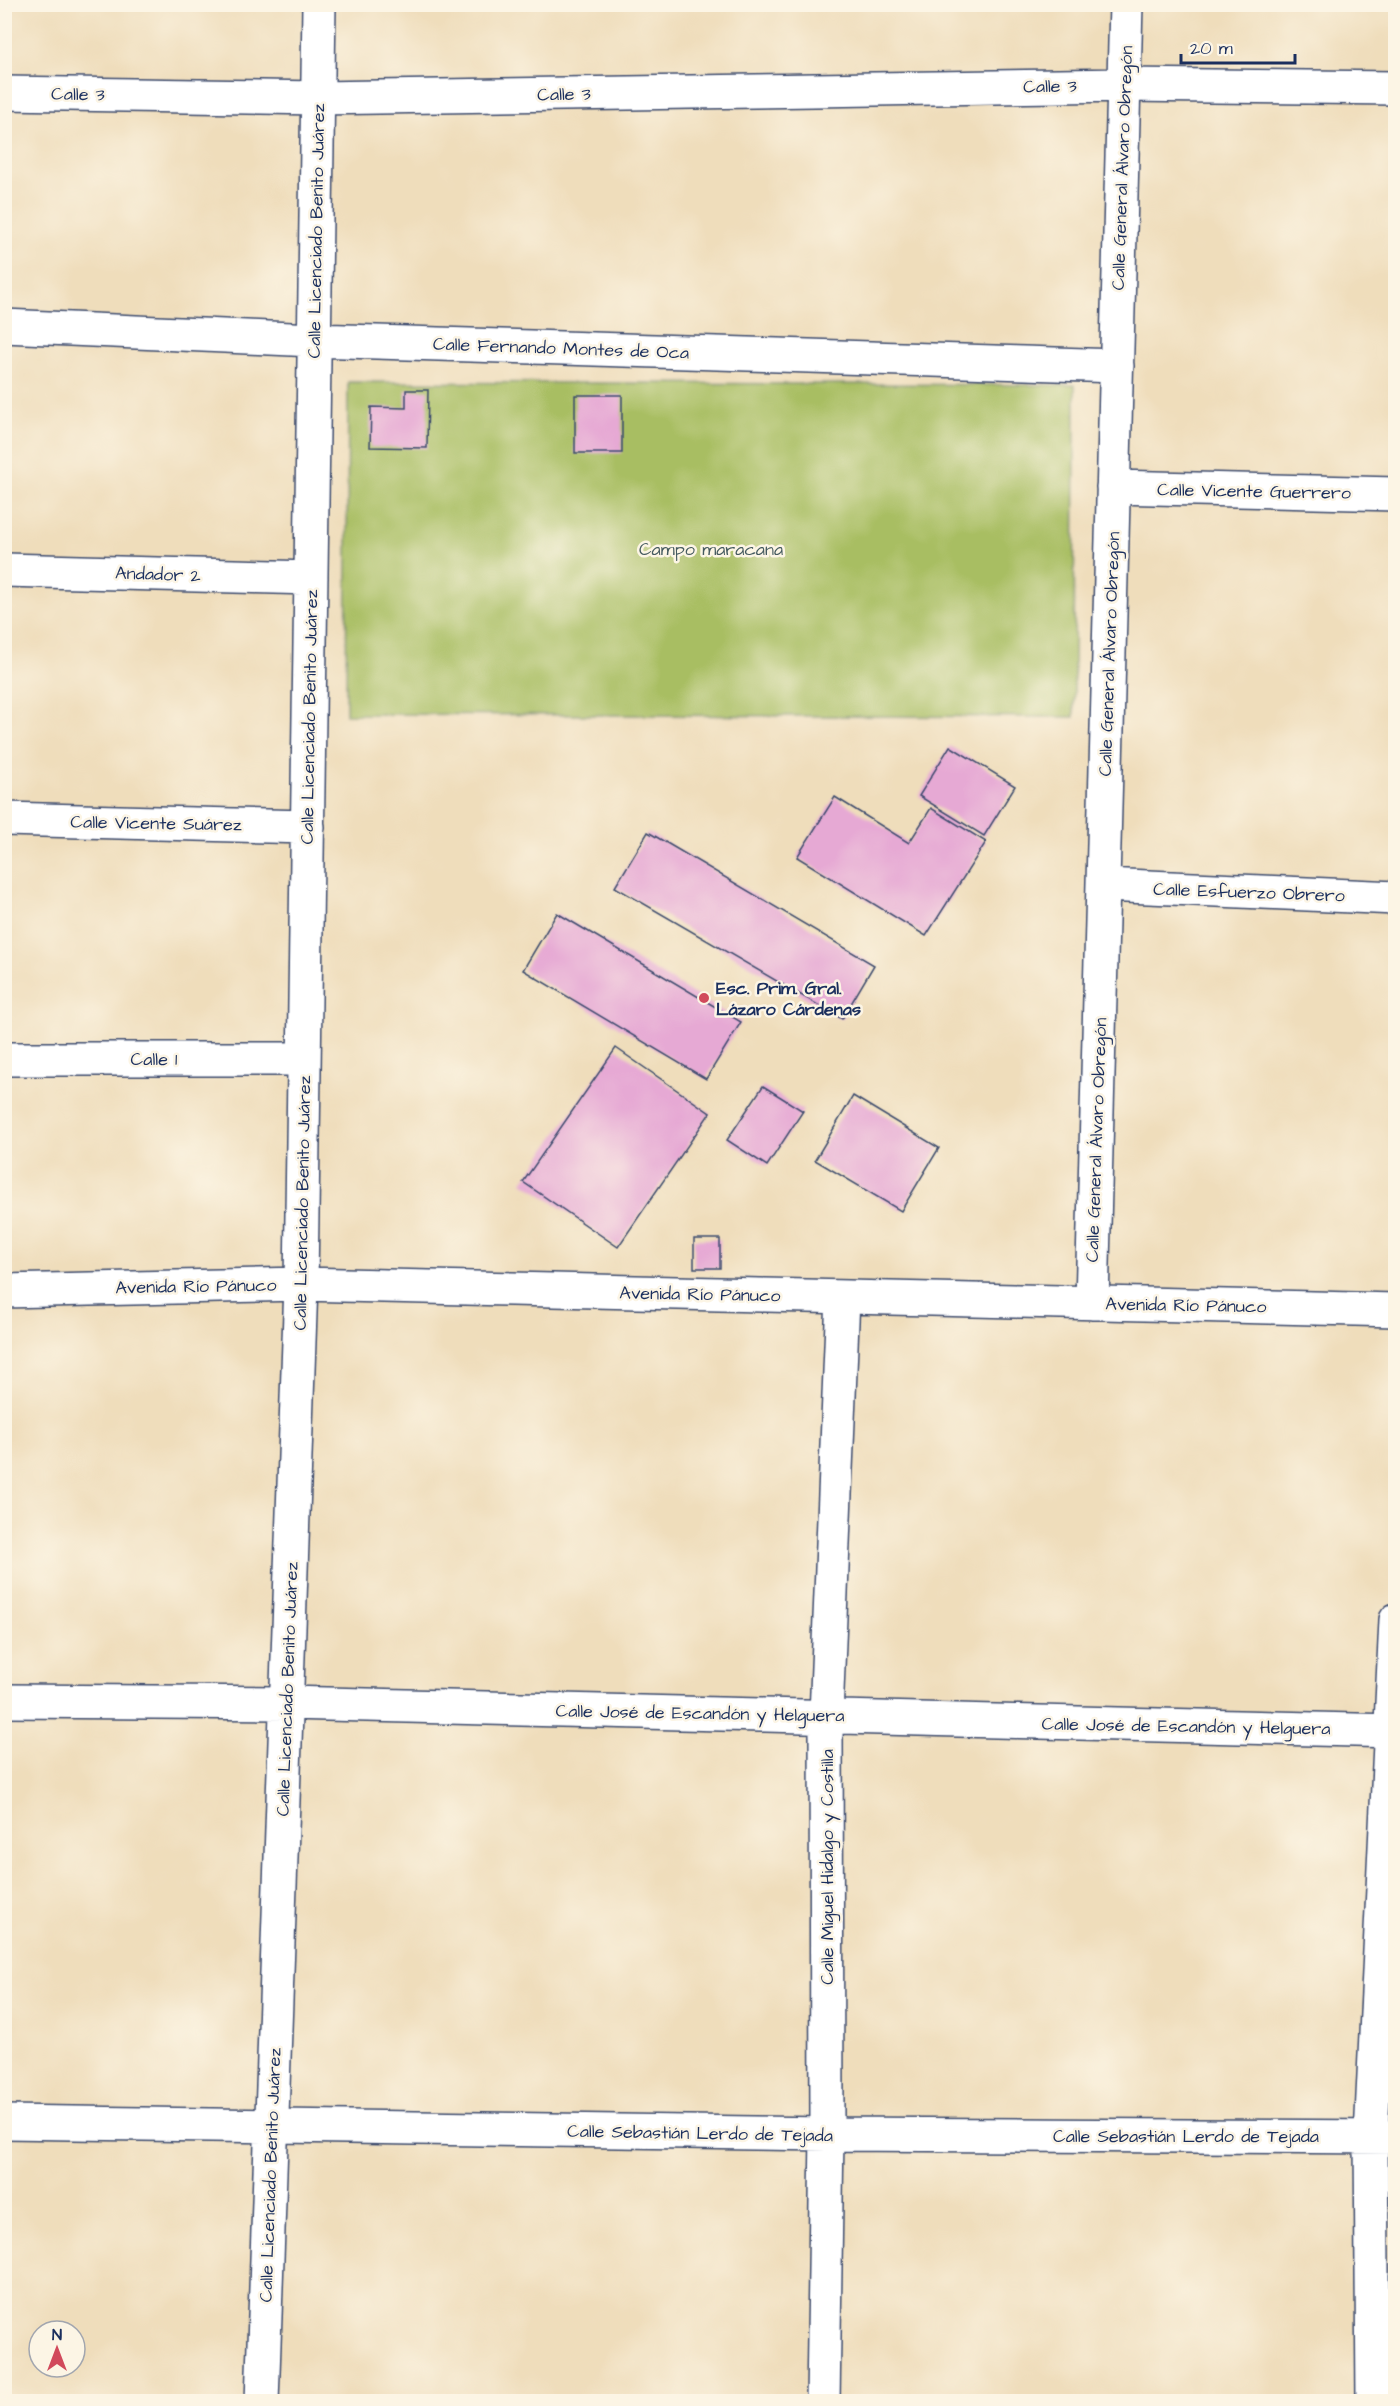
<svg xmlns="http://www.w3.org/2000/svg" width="1400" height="2406" viewBox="0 0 1400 2406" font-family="'Architects Daughter',sans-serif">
  <rect width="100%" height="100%" fill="#fcf5e5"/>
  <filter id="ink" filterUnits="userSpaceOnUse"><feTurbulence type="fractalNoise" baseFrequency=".0167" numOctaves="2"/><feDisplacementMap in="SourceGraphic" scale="12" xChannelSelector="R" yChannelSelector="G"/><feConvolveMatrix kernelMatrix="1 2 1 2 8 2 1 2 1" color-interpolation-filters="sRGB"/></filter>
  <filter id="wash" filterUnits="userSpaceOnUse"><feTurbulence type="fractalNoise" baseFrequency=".008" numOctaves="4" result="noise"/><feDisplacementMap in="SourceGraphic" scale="24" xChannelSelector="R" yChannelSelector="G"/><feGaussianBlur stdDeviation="1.35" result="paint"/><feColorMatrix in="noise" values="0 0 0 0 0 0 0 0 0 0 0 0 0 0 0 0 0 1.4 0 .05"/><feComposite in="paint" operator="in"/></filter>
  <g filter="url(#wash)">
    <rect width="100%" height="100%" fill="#efddbb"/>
    <path fill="#a8be62" stroke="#627660" stroke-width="1.5" d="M 348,382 L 1075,385 L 1074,717 L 346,714 Z"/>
    <g id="blocks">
      <path fill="#e6a9d4" d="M 406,390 L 428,390 L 427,448 L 370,447 L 371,407 L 406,408 Z
        M 575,395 L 622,395 L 622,453 L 575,453 Z
        M 950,746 L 1015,786 L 984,836 L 919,796 Z
        M 835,797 L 909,843 L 931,808 L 986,842 L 926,936 L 797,857 Z
        M 648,832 L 874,965 L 842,1019 L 615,887 Z
        M 557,913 L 741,1022 L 706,1079 L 523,970 Z
        M 616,1048 L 710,1113 L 618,1247 L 523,1182 Z
        M 763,1086 L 803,1111 L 767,1166 L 727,1140 Z
        M 853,1096 L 939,1148 L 901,1211 L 815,1160 Z
        M 694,1239 L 720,1239 L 720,1268 L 694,1268 Z"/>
    </g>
  </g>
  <g filter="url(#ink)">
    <use href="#blocks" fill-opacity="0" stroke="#3b496c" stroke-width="1.5"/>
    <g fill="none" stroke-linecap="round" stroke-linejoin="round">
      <defs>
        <path id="street" d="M 4,93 L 318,98 L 1124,85 L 1396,88
          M 4,326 L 314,340 L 1117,366
          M 1113,487 L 1396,494
          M 4,570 L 311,578
          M 4,819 L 308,827
          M 1103,885 L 1396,898
          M 4,1059 L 304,1059
          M 4,1291 L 301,1284 L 1396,1310
          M 1092,1303 L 1126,4
          M 4,1701 L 287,1703 L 1396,1731
          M 4,2122 L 827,2134 L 1396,2137
          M 262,2402 L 301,1284 L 319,4
          M 823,2402 L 827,2134 L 826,1716 L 843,1297
          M 1373,2402 L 1371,2137 L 1396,1620"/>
      </defs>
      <use href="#street" stroke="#3b496c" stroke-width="36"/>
      <use href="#street" stroke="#fff" stroke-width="33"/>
    </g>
  </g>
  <circle fill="#d1495b" stroke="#fcf5e5" stroke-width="2" cx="704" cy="998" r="6"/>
  <g text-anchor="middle" stroke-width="5" stroke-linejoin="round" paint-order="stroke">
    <g font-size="18" fill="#1b2f5e" stroke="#fcf5e5">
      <text transform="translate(1050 86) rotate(-1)" y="6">Calle 3</text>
      <text transform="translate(78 94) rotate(1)" y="6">Calle 3</text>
      <text transform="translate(564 94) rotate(-1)" y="6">Calle 3</text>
      <text transform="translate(1122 168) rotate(-88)" y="6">Calle General Álvaro Obregón</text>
      <text transform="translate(316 231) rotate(-89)" y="6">Calle Licenciado Benito Juárez</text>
      <text transform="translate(561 348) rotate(2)" y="6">Calle Fernando Montes de Oca</text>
      <text transform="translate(1254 491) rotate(1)" y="6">Calle Vicente Guerrero</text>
      <text transform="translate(158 574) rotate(2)" y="6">Andador 2</text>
      <text transform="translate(1109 654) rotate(-88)" y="6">Calle General Álvaro Obregón</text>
      <text transform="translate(309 717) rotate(-89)" y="6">Calle Licenciado Benito Juárez</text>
      <text transform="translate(156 823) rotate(1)" y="6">Calle Vicente Suárez</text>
      <text transform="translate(1249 892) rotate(2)" y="6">Calle Esfuerzo Obrero</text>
      <text x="154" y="1065">Calle 1</text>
      <text transform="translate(1096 1140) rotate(-88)" y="6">Calle General Álvaro Obregón</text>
      <text transform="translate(302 1203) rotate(-89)" y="6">Calle Licenciado Benito Juárez</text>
      <text transform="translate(196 1286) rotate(-1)" y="6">Avenida Río Pánuco</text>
      <text transform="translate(700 1294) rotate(1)" y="6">Avenida Río Pánuco</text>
      <text transform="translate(1186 1305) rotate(1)" y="6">Avenida Río Pánuco</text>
      <text transform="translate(287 1689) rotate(-88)" y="6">Calle Licenciado Benito Juárez</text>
      <text transform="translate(700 1713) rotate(1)" y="6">Calle José de Escandón y Helguera</text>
      <text transform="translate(1186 1726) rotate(1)" y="6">Calle José de Escandón y Helguera</text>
      <text transform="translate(827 1867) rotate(-90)" y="6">Calle Miguel Hidalgo y Costilla</text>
      <text transform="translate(700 2133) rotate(1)" y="6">Calle Sebastián Lerdo de Tejada</text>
      <text x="1186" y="2142">Calle Sebastián Lerdo de Tejada</text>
      <text transform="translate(270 2175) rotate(-88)" y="6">Calle Licenciado Benito Juárez</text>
    </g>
    <g font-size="18" fill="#455a5f" stroke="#fcf5e5">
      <text x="711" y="555">Campo maracana</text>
    </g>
    <g font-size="18" font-weight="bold" fill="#1b2f5e" stroke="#fcf5e5" text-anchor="start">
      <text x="716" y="994">Esc. Prim. Gral.<tspan x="716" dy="21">Lázaro Cárdenas</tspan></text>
    </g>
  </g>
  <rect width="1400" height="2406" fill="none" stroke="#fcf5e5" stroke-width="24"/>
  <g transform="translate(57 2349)"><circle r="28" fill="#fcf5e5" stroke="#a2a6af" stroke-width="1.5"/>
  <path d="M0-4.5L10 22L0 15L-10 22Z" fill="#d1495b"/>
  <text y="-9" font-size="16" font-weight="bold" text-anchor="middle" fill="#1b2f5e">N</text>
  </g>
  <path d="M1181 54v9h114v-9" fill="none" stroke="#1b2f5e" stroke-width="3"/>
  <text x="1190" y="54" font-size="18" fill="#1b2f5e" stroke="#fcf5e5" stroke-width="4.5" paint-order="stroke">20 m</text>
</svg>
